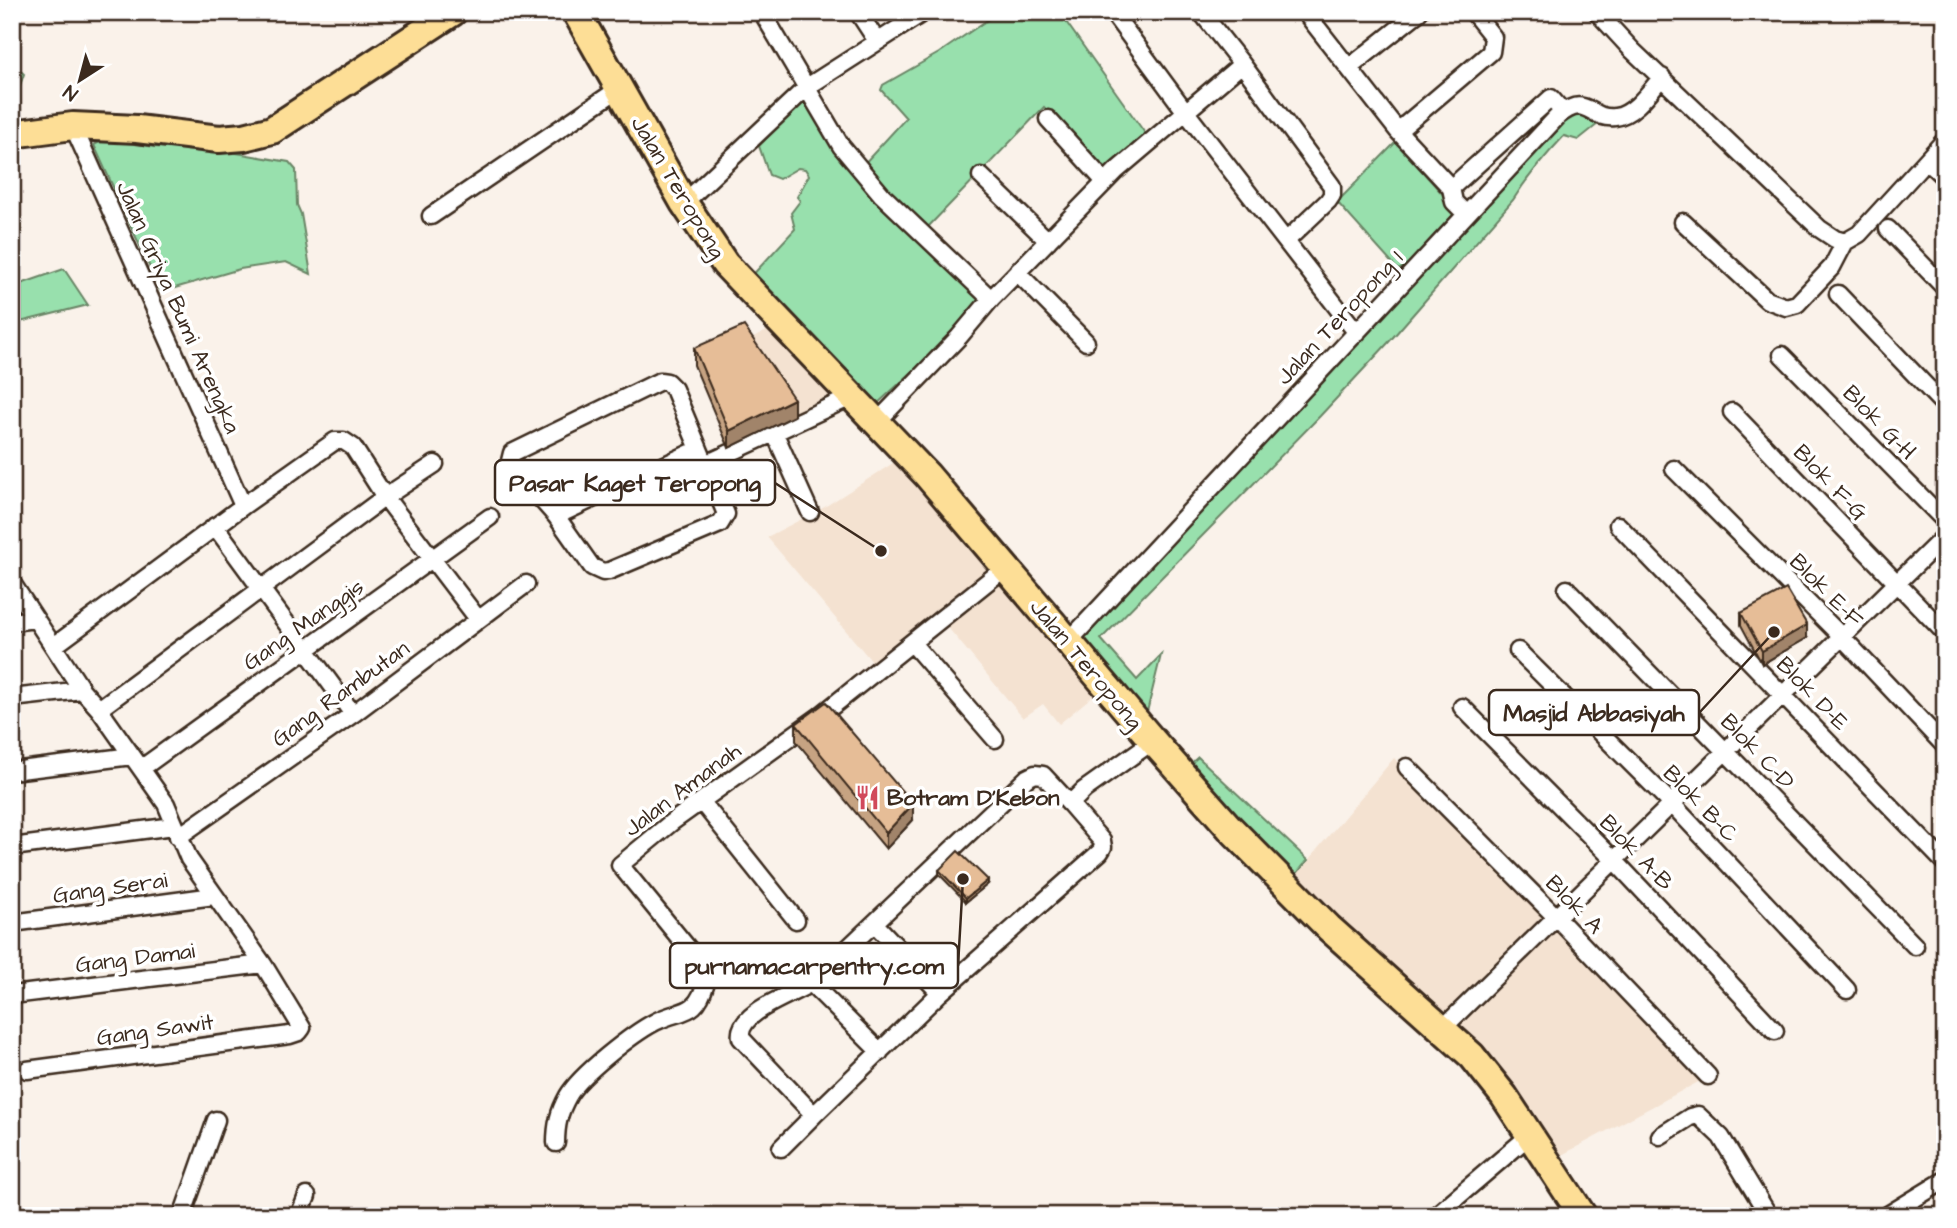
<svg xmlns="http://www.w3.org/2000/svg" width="1957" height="1228" viewBox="0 0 1957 1228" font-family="'Architects Daughter',sans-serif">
  <rect width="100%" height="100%" fill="#faf2ea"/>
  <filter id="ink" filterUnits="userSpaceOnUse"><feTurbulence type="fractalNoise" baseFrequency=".0143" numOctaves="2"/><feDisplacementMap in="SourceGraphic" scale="14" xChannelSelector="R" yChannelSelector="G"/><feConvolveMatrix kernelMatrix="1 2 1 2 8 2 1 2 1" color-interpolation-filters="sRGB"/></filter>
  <g filter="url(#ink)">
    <path fill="#f4e2d1" d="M 772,328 L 837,395 L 729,448 L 744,343 Z
      M 901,458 L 995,565 L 874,664 L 767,537 L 823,508 Z
      M 1001,577 L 1095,694 L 1059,724 L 1043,704 L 1023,718 L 945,624 Z
      M 1394,758 L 1702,1080 L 1558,1157 L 1498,1067 L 1461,1026 L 1294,877 Z"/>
    <path fill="#98e0ad" stroke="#6a8566" stroke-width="2" d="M 999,12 L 1059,12 L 1147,136 L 1107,174 L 1044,107 L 926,229 L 862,166 L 906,118 L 881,90 L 883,85 L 939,53 Z
      M 12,63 L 24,74 L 19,88 L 21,119 L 12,121 Z
      M 807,95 L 824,122 L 983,298 L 936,350 L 876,405 L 747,281 L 795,229 L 791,213 L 800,201 L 797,197 L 809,175 L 805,169 L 798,168 L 779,179 L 769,175 L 759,146 Z
      M 1581,115 L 1598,124 L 1578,140 L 1564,136 C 1545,156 1528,176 1513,200 L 1388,343 L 1320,416 L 1101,639 L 1137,680 L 1161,655 L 1147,712 L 1139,707 L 1080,636 L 1565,118 Z
      M 107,138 L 154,147 L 219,150 L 289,162 L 296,170 L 297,205 L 301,214 L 311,274 L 286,262 L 240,269 L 161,292 L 94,145 Z
      M 1396,142 L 1456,209 L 1452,216 L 1405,267 L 1398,270 L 1337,202 Z
      M 64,269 L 88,305 L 12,324 L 12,287 Z
      M 1198,757 L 1308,860 L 1294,877 L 1249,831 L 1190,764 Z"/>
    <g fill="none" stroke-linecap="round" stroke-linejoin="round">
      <defs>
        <path id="minor" d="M 762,12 L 841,146 L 882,195 L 991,299
          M 858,12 L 877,41
          M 1112,12 L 1185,111 L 1357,333
          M 1305,12 L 1398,131 L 1451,188 L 1454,202 L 1465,213
          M 1597,12 L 1632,50 L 1820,229 L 1835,239 L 1845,242 L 1859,234 L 1945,140
          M 1242,64 L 1332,186 L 1332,195 L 1328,201 L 1287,240
          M 1350,67 L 1419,12
          M 1048,119 L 1105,182
          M 73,126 L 243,506
          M 1398,131 L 1491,52 L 1493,37 L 1473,12
          M 1927,161 L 1945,178
          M 981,176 L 1048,241
          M 1451,188 L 1551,98 L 1563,112
          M 684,203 L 807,87 L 924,12
          M 431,216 L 620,88
          M 1683,222 L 1767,300 L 1786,307 L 1797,304 L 1832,267 L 1845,242
          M 1888,229 L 1945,288
          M 1017,272 L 1086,342
          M 1838,294 L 1945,406
          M 1782,355 L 1945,521
          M 660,381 L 667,382 L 674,389 L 726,514 L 720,524 L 609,571 L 603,572 L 592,567 L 556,516 L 516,471 L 510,461 L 512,453 Z
          M 1732,412 L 1945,633
          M 877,422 L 959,337 L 991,299 L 1116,171 L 1242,64 L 1201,12
          M 775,434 L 810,512
          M 706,464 L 851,397
          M 1674,469 L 1842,637 L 1945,746
          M 556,516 L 699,449
          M 1618,525 L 1945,863
          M 215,526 L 353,714
          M 12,583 L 82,690 L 99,709 L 166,804 L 189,859 L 263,964 L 302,1028 L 299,1032 L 290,1035 L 27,1070
          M 1567,589 L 1915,946
          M 12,622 L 35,619
          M 1069,641 L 1558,116 C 1588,92 1588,120 1615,117 C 1634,115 1650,91 1662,77
          M 912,643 L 995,739
          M 54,646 L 243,506 L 335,441 L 344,441 L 353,447 L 385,497 L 478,619
          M 1518,651 L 1672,804 L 1847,990
          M 12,698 L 82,690
          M 1462,707 L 1614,860 L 1775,1031
          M 99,709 L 385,497 L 435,464
          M 1407,767 L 1556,917 L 1708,1076
          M 142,768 L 490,517
          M 12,771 L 132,756
          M 701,801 L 796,920
          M 1070,804 L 1102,841 L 1103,847 L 1100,852 L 940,993 L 814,1115 L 741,1038 C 736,1012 794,994 811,983 L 1027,778 L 1035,774 L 1043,775 L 1070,804 L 1084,790 L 1153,741
          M 178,837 L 353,714 L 526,584
          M 12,847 L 174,826
          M 12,923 L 214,896
          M 875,924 L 940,993
          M 811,983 L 880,1052
          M 12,995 L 263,964
          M 1443,1028 L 1945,536
          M 1660,1136 L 1690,1117 L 1698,1115 L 1721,1137 L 1769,1216
          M 556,1143 C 556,1125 559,1112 568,1096 C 580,1075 632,1034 655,1022 C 682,1008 696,1018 706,982 L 691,952 L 620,865 L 672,822 L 820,716 L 1006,567
          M 781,1148 L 814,1115
          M 182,1216 L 216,1120
          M 299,1216 L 307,1196
          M 1435,1216 L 1530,1135
          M 1886,1216 L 1945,1180"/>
        <path id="primary" d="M 576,12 L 684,203 L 725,264 L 927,475 L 1153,741 L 1229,827 L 1329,928 L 1472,1056 L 1504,1096 L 1583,1216
          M 12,134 L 73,126 L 137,129 L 219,139 L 244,137 L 272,130 L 453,12"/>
      </defs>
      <use href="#minor" stroke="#3b2a1e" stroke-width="21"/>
      <use href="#primary" stroke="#3b2a1e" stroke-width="32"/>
      <use href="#minor" stroke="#fff" stroke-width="16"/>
      <use href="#primary" stroke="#fdde96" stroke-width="26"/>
    </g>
    <path fill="#c6a382" stroke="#3b2a1e" stroke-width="2" d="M 694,348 L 794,416 L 729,448 L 694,365 Z
      M 1741,613 L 1807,638 L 1762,664 L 1741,625 Z
      M 796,724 L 913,820 L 886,849 L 796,741 Z
      M 939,870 L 988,884 L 966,902 L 939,874 Z"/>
    <path fill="#a1846a" stroke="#3b2a1e" stroke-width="2" d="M 794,399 L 794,416 L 729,448 L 729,431 Z
      M 1807,625 L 1807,638 L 1762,664 L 1762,651 Z
      M 913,804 L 913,820 L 886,849 L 886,833 Z
      M 988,880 L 988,884 L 966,902 L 966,898 Z"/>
    <path fill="#e6bd97" stroke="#3b2a1e" stroke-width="2" d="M 744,326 L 794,399 L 729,431 L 694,348 Z
      M 1786,589 L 1807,625 L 1762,651 L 1741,613 Z
      M 826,702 L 913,804 L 886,833 L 796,724 Z
      M 958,851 L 988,880 L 966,898 L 939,870 Z"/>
  </g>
  <defs>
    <symbol id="restaurant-bare" viewBox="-9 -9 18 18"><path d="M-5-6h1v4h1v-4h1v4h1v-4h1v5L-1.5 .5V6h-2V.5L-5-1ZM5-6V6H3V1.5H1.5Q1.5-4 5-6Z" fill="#d1495b" stroke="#fff" stroke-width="2.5" paint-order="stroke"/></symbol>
  </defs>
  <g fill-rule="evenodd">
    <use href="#restaurant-bare" x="850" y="780" width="35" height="35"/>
  </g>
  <g text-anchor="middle" stroke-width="7" stroke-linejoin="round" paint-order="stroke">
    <g font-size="23" fill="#3b2a1e" stroke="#fff">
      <text transform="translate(679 187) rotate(59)" y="8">Jalan Teropong</text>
      <text transform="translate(179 307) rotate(66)" y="8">Jalan Griya Bumi Arengka</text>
      <text transform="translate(1339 317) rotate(-47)" y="8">Jalan Teropong 1</text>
      <text transform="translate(1880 422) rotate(46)" y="8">Blok G-H</text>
      <text transform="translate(1831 482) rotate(46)" y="8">Blok F-G</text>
      <text transform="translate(1827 590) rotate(45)" y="8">Blok E-F</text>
      <text transform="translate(303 624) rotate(-35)" y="8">Gang Manggis</text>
      <text transform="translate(1087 664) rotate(50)" y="8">Jalan Teropong</text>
      <text transform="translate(340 693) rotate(-36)" y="8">Gang Rambutan</text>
      <text transform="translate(1813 693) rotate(46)" y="8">Blok D-E</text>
      <text transform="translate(1758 751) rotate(46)" y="8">Blok C-D</text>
      <text transform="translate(682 789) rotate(-37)" y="8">Jalan Amanah</text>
      <text transform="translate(1701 803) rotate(46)" y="8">Blok B-C</text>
      <text transform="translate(1637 852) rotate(46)" y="8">Blok A-B</text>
      <text transform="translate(110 887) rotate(-8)" y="8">Gang Serai</text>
      <text transform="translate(1575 904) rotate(46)" y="8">Blok A</text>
      <text transform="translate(135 957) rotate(-7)" y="8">Gang Damai</text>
      <text transform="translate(155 1029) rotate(-8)" y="8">Gang Sawit</text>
    </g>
    <g font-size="23" font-weight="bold" fill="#3b2a1e" stroke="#fff" text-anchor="start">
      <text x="887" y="805">Botram D'Kebon</text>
    </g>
  </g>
  <path fill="none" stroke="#3b2a1e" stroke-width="2.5" d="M881 551L775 483M1774 632L1699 713M963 879L958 966"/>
  <g fill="#3b2a1e" stroke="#fff" stroke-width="2.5">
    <circle cx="881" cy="551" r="7"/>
    <circle cx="1774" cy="632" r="7"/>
    <circle cx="963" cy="879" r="7"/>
  </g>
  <g fill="#fff" stroke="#3b2a1e" stroke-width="2.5">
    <rect x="495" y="460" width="280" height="45" rx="7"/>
    <rect x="1489" y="690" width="210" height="45" rx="7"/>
    <rect x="670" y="943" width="288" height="45" rx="7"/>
  </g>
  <g font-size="24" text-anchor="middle" font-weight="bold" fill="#3b2a1e">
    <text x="635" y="491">Pasar Kaget Teropong</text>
    <text x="1594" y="721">Masjid Abbasiyah</text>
    <text x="814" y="974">purnamacarpentry.com</text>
  </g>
  <rect width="1957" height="1228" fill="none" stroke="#fff" stroke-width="42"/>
  <rect x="21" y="21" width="1915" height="1186" fill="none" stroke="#3b2a1e" stroke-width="2.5" filter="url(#ink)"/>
  <g transform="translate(80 80) rotate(216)" stroke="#ffffff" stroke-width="5" paint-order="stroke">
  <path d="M0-5L12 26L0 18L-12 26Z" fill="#3b2a1e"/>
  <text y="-10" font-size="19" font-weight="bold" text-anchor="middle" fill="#3b2a1e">N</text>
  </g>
</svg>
